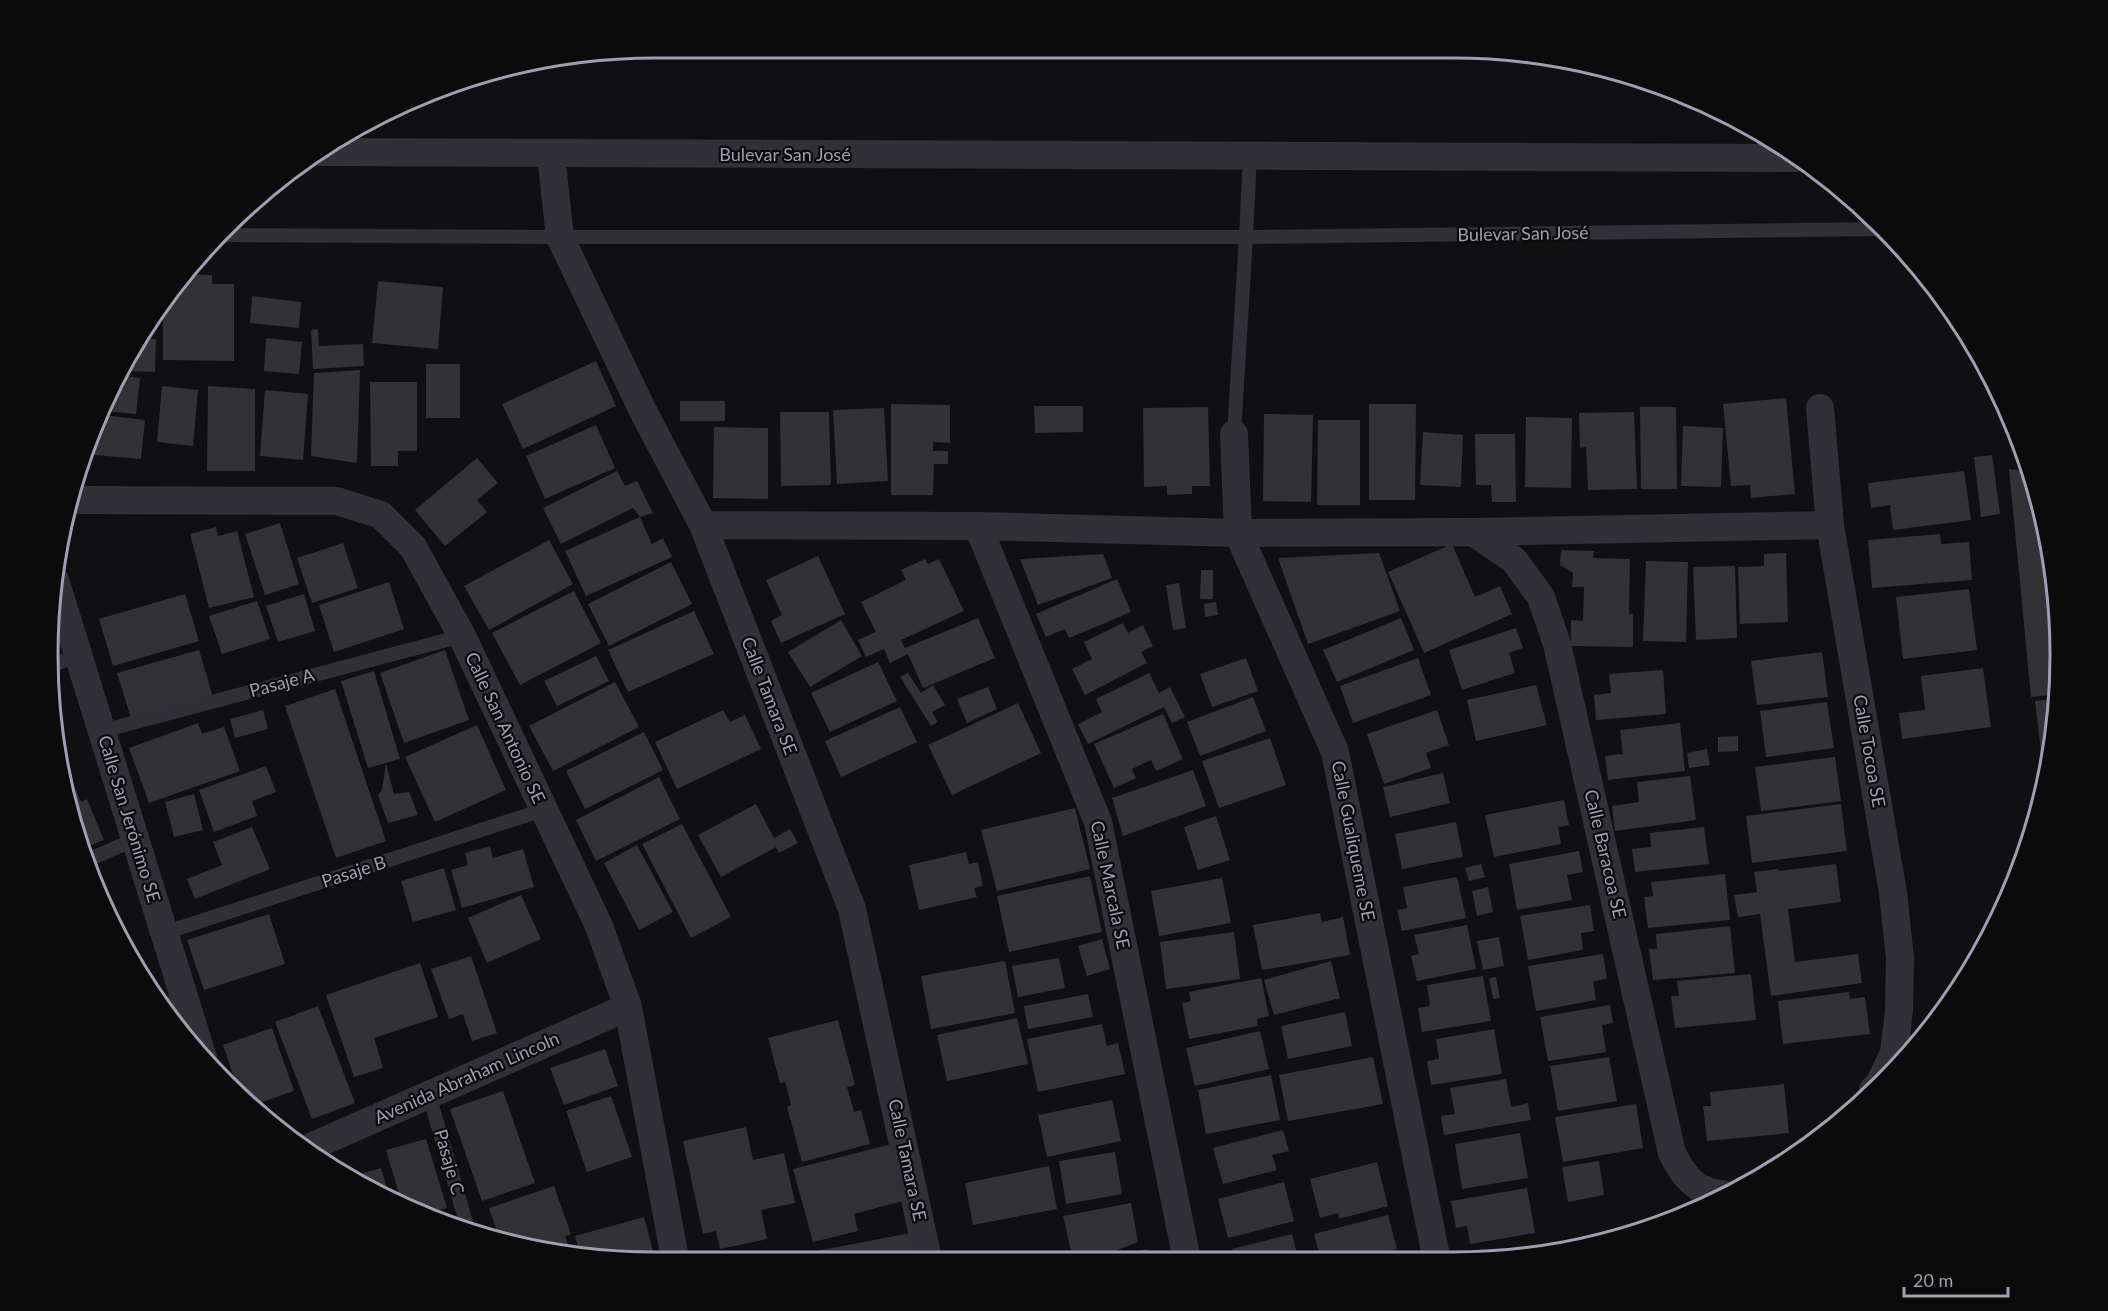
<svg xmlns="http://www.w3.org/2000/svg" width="2108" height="1311" viewBox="0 0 2108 1311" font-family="Lato,sans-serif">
  <rect width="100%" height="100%" fill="#100f11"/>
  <path fill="#323136" d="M 186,275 L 212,275 L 212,284 L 234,284 L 234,361 L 163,360 L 163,302 Z
    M 378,281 L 443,287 L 438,349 L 372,343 Z
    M 252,296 L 301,302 L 299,328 L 250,323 Z
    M 318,329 L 319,346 L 363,344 L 364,366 L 313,369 L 311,330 Z
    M 140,338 L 156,339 L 155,372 L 124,371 Z
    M 266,338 L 302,342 L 299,374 L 264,371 Z
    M 596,361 L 616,406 L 523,449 L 502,404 Z
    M 426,364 L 460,364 L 460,418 L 426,418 Z
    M 360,370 L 357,463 L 311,456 L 314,373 Z
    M 122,376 L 140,378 L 136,414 L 105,411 Z
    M 370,382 L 417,382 L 417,451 L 398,451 L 398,466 L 371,466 Z
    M 162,386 L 198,390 L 193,446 L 157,442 Z
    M 208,386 L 255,389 L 255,471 L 207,471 Z
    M 265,390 L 308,394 L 303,460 L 260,456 Z
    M 1786,398 L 1795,494 L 1751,498 L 1750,485 L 1731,486 L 1723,404 Z
    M 680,401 L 725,401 L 725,421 L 680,421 Z
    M 891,404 L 950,405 L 950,443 L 933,442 L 933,451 L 948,451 L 948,464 L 934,464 L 933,495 L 891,495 Z
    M 1369,404 L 1416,404 L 1415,500 L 1369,500 Z
    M 1034,406 L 1083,406 L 1083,432 L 1035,433 Z
    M 1208,407 L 1210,486 L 1192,486 L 1192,494 L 1167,495 L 1167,486 L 1144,487 L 1143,408 Z
    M 1640,407 L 1676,407 L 1677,489 L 1641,489 Z
    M 884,408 L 888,481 L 837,484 L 833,410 Z
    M 780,412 L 829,412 L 831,485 L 781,486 Z
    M 1634,412 L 1637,489 L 1588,490 L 1586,447 L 1580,448 L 1579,413 Z
    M 1264,414 L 1313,415 L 1311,502 L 1263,501 Z
    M 102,415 L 145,420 L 141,459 L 83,454 Z
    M 1526,417 L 1572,418 L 1571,488 L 1525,487 Z
    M 1318,420 L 1360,420 L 1360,505 L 1317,505 Z
    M 596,425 L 615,468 L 545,499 L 526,456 Z
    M 1683,426 L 1723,428 L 1721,487 L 1681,486 Z
    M 714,427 L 768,428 L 768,499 L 713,498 Z
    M 1423,432 L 1463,435 L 1461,487 L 1420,485 Z
    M 1475,434 L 1515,434 L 1516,502 L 1492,502 L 1491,485 L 1476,485 Z
    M 1992,455 L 2000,514 L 1981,517 L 1974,457 Z
    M 477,458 L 498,483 L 477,500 L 487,512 L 445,546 L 415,510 Z
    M 2009,469 L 2030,471 L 2055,576 L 2059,694 L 2031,697 Z
    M 617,471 L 625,486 L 637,481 L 653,513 L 640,517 L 633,508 L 561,544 L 543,508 Z
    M 1964,471 L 1971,520 L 1893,530 L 1890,505 L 1871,508 L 1868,483 Z
    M 640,517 L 652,544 L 663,538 L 672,557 L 586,596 L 565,551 Z
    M 280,523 L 299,584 L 265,595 L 245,534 Z
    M 216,527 L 218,536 L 237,531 L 254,597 L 209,608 L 190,534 Z
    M 1940,534 L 1941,544 L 1969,542 L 1972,580 L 1872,588 L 1868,540 Z
    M 549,540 L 573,584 L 489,630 L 464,586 Z
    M 343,543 L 358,588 L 312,603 L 297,558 Z
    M 1452,544 L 1475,597 L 1500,586 L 1512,614 L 1424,653 L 1388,572 Z
    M 1561,550 L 1594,551 L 1593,558 L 1630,559 L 1629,614 L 1633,614 L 1633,647 L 1571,646 L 1571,620 L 1583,621 L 1584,587 L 1572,587 L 1573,573 L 1560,565 Z
    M 1379,553 L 1400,611 L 1308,644 L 1278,558 Z
    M 1786,553 L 1788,622 L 1740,624 L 1738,567 L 1764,566 L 1764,554 Z
    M 1103,554 L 1112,578 L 1038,605 L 1020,559 Z
    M 818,556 L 845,614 L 781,643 L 771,621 L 782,615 L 766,580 Z
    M 925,559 L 928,564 L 939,559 L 964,611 L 901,640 L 905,648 L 978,618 L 995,658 L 923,688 L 908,654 L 890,663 L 884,649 L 866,657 L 858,640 L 876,632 L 861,602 L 906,580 L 901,570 Z
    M 1646,561 L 1688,562 L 1686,642 L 1643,641 Z
    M 671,562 L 692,604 L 609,646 L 588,604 Z
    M 1735,566 L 1737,638 L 1696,640 L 1693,567 Z
    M 1201,570 L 1213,570 L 1213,599 L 1200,599 Z
    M 1117,579 L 1131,612 L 1069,638 L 1065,629 L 1046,637 L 1036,614 Z
    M 389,582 L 404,629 L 334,652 L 319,605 Z
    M 1179,583 L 1186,628 L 1173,630 L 1166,585 Z
    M 1969,589 L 1977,650 L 1903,659 L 1896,597 Z
    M 574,591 L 601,643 L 520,685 L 492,633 Z
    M 185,594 L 199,641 L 113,666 L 99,619 Z
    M 304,594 L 315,631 L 278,642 L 266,606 Z
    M 257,601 L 270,639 L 222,654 L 209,616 Z
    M 1216,602 L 1218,615 L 1205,617 L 1204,604 Z
    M 694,611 L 714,654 L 628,692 L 608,650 Z
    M 1401,618 L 1414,650 L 1337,682 L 1323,650 Z
    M 841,620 L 862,656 L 810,687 L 788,652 Z
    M 1123,623 L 1128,633 L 1143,625 L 1153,646 L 1141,652 L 1147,663 L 1085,695 L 1072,669 L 1092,659 L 1084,642 Z
    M 1516,628 L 1523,648 L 1509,653 L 1515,673 L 1462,690 L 1449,650 Z
    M 199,650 L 213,697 L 132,721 L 117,673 Z
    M 445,650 L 469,720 L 404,743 L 380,673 Z
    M 1822,652 L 1828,697 L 1757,705 L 1751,661 Z
    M 596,656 L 609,681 L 557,706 L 544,681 Z
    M 1246,658 L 1258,691 L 1212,707 L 1200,674 Z
    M 1418,658 L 1431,695 L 1353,723 L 1340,686 Z
    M 878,662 L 897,701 L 830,732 L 811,693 Z
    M 1983,668 L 1991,727 L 1902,739 L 1899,713 L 1925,710 L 1921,676 Z
    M 1663,670 L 1666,714 L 1596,720 L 1594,695 L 1611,693 L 1609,674 Z
    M 374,671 L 400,759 L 368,768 L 341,681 Z
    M 908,673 L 921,693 L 933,685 L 945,705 L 932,712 L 938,722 L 931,726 L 900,677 Z
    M 1149,673 L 1159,693 L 1170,687 L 1185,717 L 1172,723 L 1164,707 L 1088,744 L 1078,724 L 1102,712 L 1096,699 Z
    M 615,682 L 639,727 L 553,771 L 529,726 Z
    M 1536,685 L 1547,725 L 1476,741 L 1467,700 Z
    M 988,687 L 997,709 L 967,723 L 957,699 Z
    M 335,689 L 386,841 L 336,858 L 285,706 Z
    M 1253,697 L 1266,731 L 1200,756 L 1187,722 Z
    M 2058,698 L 2045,778 L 2044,778 L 2035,701 Z
    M 1827,702 L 1834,748 L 1766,757 L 1760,711 Z
    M 1018,703 L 1041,753 L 952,795 L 928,745 Z
    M 900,707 L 917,742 L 841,777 L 825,741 Z
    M 263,710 L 268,729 L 235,738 L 230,719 Z
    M 723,710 L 730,722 L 745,715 L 761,749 L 677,789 L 655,742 Z
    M 1437,710 L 1449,745 L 1426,753 L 1431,768 L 1384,784 L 1367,734 Z
    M 1163,714 L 1183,759 L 1156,771 L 1151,760 L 1132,769 L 1136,778 L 1114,788 L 1094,744 Z
    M 52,723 L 61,740 L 55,743 L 53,735 Z
    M 198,723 L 202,734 L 224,727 L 240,771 L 149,803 L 129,748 Z
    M 1680,723 L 1685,771 L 1608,780 L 1605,756 L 1623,754 L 1620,730 Z
    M 477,725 L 506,790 L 435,822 L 405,757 Z
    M 644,732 L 663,770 L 585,809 L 566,771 Z
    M 1738,736 L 1738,751 L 1718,752 L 1718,737 Z
    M 1270,738 L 1286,785 L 1219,808 L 1202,761 Z
    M 1707,749 L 1710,765 L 1689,768 L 1687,753 Z
    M 1835,757 L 1841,801 L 1761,811 L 1755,767 Z
    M 386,763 L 394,794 L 409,792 L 418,815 L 388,823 L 378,795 L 382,790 Z
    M 266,766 L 276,792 L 252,801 L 257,816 L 214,832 L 199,790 Z
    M 67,770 L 81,802 L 87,799 L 104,840 L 80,850 L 62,773 Z
    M 1193,770 L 1206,806 L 1123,836 L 1112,798 Z
    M 1443,773 L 1450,803 L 1390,817 L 1383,787 Z
    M 1690,776 L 1696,820 L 1615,831 L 1612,806 L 1639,802 L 1637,782 Z
    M 659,777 L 680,819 L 596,861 L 576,820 Z
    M 194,794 L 203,830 L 174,837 L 165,802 Z
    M 1564,800 L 1569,825 L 1558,827 L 1561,844 L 1494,857 L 1485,815 Z
    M 756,804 L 774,838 L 790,829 L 798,843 L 779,853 L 776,847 L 721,877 L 698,835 Z
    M 1841,804 L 1847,851 L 1752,863 L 1746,816 Z
    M 1075,808 L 1090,869 L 997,891 L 981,830 Z
    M 1216,816 L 1230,860 L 1198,870 L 1184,827 Z
    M 1456,822 L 1463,857 L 1402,869 L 1395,834 Z
    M 682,824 L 731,917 L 691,938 L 642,844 Z
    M 252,827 L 270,869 L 195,899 L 187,879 L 222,865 L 213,842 Z
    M 1704,827 L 1709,864 L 1635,872 L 1632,849 L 1651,847 L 1650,833 Z
    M 637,845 L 673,912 L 639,930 L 604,863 Z
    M 490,846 L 493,858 L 523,849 L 534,887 L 462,908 L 451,870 L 468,865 L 465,853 Z
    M 1579,851 L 1583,872 L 1567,875 L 1572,900 L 1517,910 L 1509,864 Z
    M 966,852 L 969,864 L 978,862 L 983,886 L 974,888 L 977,897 L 919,910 L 909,865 Z
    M 1481,864 L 1485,877 L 1469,881 L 1465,868 Z
    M 1836,864 L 1841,902 L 1788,909 L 1795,962 L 1858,954 L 1862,983 L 1771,996 L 1760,914 L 1738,917 L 1734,895 L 1757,892 L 1754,872 L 1778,869 L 1779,871 Z
    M 444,868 L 456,910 L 413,922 L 401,881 Z
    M 1725,874 L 1730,920 L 1648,928 L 1644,897 L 1653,896 L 1651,882 Z
    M 1090,876 L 1102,932 L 1009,952 L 997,896 Z
    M 1457,877 L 1466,918 L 1402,931 L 1397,910 L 1407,908 L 1403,887 Z
    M 1222,878 L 1231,923 L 1159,936 L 1151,891 Z
    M 1488,887 L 1493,912 L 1477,916 L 1472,891 Z
    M 521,895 L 541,939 L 487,963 L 468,918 Z
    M 1590,905 L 1594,931 L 1581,933 L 1583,950 L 1528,960 L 1520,916 Z
    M 1320,913 L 1322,922 L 1343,917 L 1350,955 L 1262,970 L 1253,925 Z
    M 269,914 L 285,964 L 204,990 L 187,940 Z
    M 1467,925 L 1476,969 L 1417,981 L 1411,956 L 1419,954 L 1414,935 Z
    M 1730,926 L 1735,973 L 1653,980 L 1649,949 L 1657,949 L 1656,934 Z
    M 1234,932 L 1240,979 L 1166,989 L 1160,942 Z
    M 1499,937 L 1504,966 L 1483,970 L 1477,941 Z
    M 1102,939 L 1110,969 L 1087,976 L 1078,946 Z
    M 1603,954 L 1607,979 L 1593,981 L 1596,1000 L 1536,1011 L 1528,966 Z
    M 471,956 L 497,1033 L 472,1041 L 463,1014 L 449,1019 L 431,969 Z
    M 1059,958 L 1065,988 L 1018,997 L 1012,966 Z
    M 1005,961 L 1015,1013 L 931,1029 L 921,976 Z
    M 1331,961 L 1340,998 L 1274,1015 L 1264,980 Z
    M 420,963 L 438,1017 L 374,1038 L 383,1068 L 354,1077 L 326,995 Z
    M 1751,974 L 1756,1020 L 1675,1028 L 1671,996 L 1679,996 L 1677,981 Z
    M 1483,976 L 1491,1021 L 1422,1032 L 1418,1008 L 1430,1006 L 1427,985 Z
    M 1496,977 L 1500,998 L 1493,999 L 1489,978 Z
    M 1261,978 L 1269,1016 L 1257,1019 L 1258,1026 L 1189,1039 L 1182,1003 L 1191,1001 L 1189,992 Z
    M 1849,992 L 1850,999 L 1865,997 L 1870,1034 L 1783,1044 L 1778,1001 Z
    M 1088,994 L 1093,1017 L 1028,1029 L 1024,1006 Z
    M 1610,1005 L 1613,1023 L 1602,1025 L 1606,1052 L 1548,1061 L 1540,1017 Z
    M 318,1006 L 355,1103 L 312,1119 L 275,1022 Z
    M 1345,1012 L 1352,1046 L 1288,1059 L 1281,1026 Z
    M 1017,1018 L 1028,1064 L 947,1081 L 937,1035 Z
    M 838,1020 L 855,1085 L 847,1087 L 854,1112 L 861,1110 L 870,1144 L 802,1162 L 787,1107 L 791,1105 L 785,1082 L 780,1083 L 768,1038 Z
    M 1102,1024 L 1107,1046 L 1118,1043 L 1125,1074 L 1038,1092 L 1027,1039 Z
    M 272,1028 L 294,1091 L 250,1106 L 241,1098 L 223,1045 Z
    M 1494,1029 L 1502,1074 L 1431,1085 L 1427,1061 L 1439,1059 L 1436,1039 Z
    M 1260,1031 L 1269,1069 L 1195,1086 L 1186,1048 Z
    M 605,1049 L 618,1086 L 564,1105 L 550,1068 Z
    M 1373,1057 L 1383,1104 L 1288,1121 L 1279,1075 Z
    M 1609,1057 L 1617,1101 L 1558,1111 L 1550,1066 Z
    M 1271,1075 L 1280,1120 L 1206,1134 L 1198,1090 Z
    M 1506,1079 L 1511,1107 L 1528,1103 L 1531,1120 L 1444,1135 L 1441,1116 L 1455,1114 L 1450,1088 Z
    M 1784,1084 L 1789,1133 L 1707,1141 L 1703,1106 L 1711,1106 L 1710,1092 Z
    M 503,1091 L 535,1183 L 482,1201 L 450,1109 Z
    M 611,1096 L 632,1157 L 587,1172 L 566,1111 Z
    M 1112,1100 L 1121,1141 L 1047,1157 L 1038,1115 Z
    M 1636,1104 L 1643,1148 L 1563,1162 L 1555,1117 Z
    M 746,1127 L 753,1160 L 784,1153 L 795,1203 L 761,1210 L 767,1239 L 720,1249 L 716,1231 L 703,1234 L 683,1141 Z
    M 1283,1130 L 1289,1151 L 1272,1155 L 1277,1170 L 1223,1184 L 1213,1148 Z
    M 1520,1133 L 1528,1178 L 1462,1189 L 1455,1144 Z
    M 426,1139 L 447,1208 L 421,1215 L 402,1204 L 386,1150 Z
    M 892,1144 L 906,1200 L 854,1214 L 858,1231 L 813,1242 L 793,1169 Z
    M 1115,1152 L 1122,1194 L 1066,1204 L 1059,1161 Z
    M 1599,1161 L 1604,1195 L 1568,1202 L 1562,1167 Z
    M 1377,1162 L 1388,1206 L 1339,1219 L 1338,1213 L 1320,1218 L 1310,1179 Z
    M 1049,1166 L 1057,1209 L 973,1225 L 965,1183 Z
    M 381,1168 L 390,1198 L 353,1176 Z
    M 1284,1182 L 1294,1221 L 1228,1238 L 1218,1199 Z
    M 554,1186 L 571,1234 L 565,1236 L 573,1257 L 499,1237 L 489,1208 Z
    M 1527,1188 L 1535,1233 L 1470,1244 L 1467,1226 L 1456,1228 L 1451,1201 Z
    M 1131,1203 L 1138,1242 L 1091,1260 L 1073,1260 L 1063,1216 Z
    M 1388,1215 L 1397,1249 L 1360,1259 L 1361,1261 L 1321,1261 L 1314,1234 Z
    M 451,1216 L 455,1225 L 438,1221 Z
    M 644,1217 L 655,1258 L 581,1258 L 575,1236 Z
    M 911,1233 L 916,1259 L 813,1259 L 811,1252 Z
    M 1292,1234 L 1299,1261 L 1235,1261 L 1232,1249 Z
    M 1147,1249 L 1149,1260 L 1100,1260 L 1100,1259 Z"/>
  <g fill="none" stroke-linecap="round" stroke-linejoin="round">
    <path stroke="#313036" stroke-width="14" d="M 1250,155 L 1246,237 L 1882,229
      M 219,235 L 560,237 L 1246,237 L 1234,434
      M 49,667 L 79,654
      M 102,731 L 462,636
      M 85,861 L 136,839
      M 164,933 L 543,810
      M 162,1007 L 185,997
      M 429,1095 L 468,1229"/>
    <path stroke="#313036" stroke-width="28" d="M 320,152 L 1795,158
      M 551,155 L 560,237 L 643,411 L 703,525 L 852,909 L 928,1259
      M 1820,408 L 1830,525 L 1893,893 L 1900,958 L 1899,1010 L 1894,1053 L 1879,1084 L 1873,1090
      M 1234,434 L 1238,533 L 1335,752 L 1437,1261
      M 70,500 L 337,501 L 381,515 L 413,547 L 462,636 L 599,926 L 628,1007 L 675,1258
      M 703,525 L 978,526 L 1238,533 L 1473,532 L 1830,525
      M 978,526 L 1098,822 L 1187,1260
      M 1473,532 L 1514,560 L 1541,597 L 1557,644 L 1672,1153 C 1685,1179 1697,1193 1727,1195
      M 55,580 L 203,1058
      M 306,1149 L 628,1007"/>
  </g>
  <g text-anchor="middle" stroke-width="4.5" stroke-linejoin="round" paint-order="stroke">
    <g font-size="18" fill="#9f9fb4" stroke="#0b0b0c">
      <text x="785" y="161">Bulevar San José</text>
      <text transform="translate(1523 234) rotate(-1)" y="6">Bulevar San José</text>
      <text transform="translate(282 683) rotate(-15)" y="6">Pasaje A</text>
      <text transform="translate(769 696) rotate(69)" y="6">Calle Tamara SE</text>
      <text transform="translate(505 728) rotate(65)" y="6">Calle San Antonio SE</text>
      <text transform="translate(1869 751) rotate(80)" y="6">Calle Tocoa SE</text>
      <text transform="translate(129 819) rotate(73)" y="6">Calle San Jerónimo SE</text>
      <text transform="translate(1353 841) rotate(79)" y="6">Calle Gualiqueme SE</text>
      <text transform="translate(1605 854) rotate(77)" y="6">Calle Baracoa SE</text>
      <text transform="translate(354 872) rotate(-18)" y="6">Pasaje B</text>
      <text transform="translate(1110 885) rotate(78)" y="6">Calle Marcala SE</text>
      <text transform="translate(467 1078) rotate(-24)" y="6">Avenida Abraham Lincoln</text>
      <text transform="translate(907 1160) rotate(78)" y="6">Calle Tamara SE</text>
      <text transform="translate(449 1162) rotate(74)" y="6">Pasaje C</text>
    </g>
  </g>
  <path d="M0 0H2108V1311H0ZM655 58H1453A597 597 0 0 1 2050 655V655A597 597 0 0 1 1453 1252H655A597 597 0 0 1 58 655V655A597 597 0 0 1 655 58Z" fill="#0b0b0c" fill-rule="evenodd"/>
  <path fill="none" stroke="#9f9fb4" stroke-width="3" d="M655 58H1453A597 597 0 0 1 2050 655V655A597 597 0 0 1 1453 1252H655A597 597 0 0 1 58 655V655A597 597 0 0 1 655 58Z"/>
  <path d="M1904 1287v9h104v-9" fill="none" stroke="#9f9fb4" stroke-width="3"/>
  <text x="1913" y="1287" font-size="18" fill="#9f9fb4" stroke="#0b0b0c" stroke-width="4.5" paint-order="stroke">20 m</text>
</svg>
